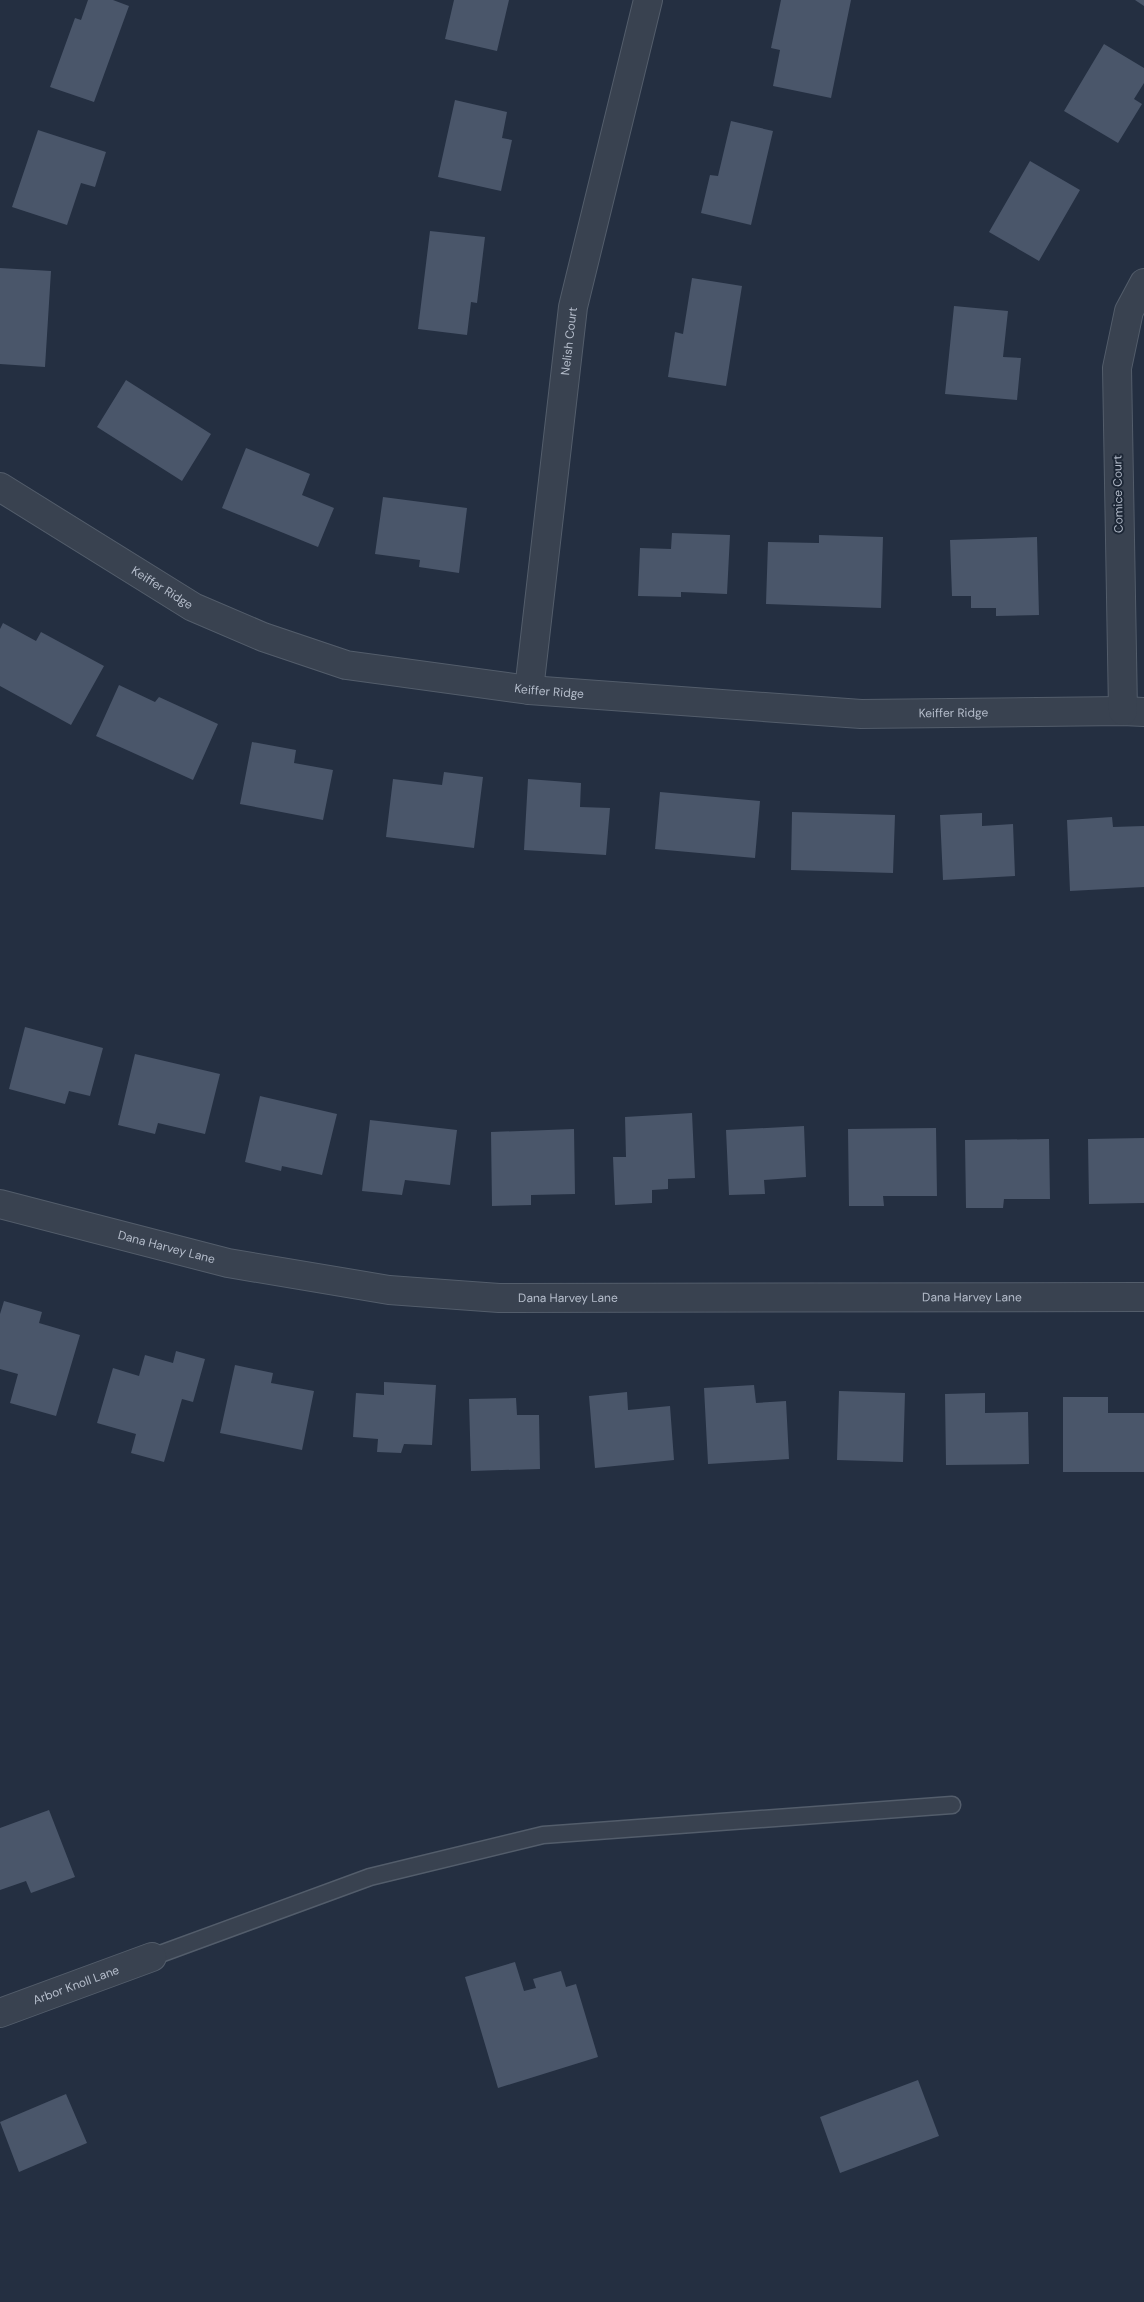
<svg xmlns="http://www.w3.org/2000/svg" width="1144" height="2302" viewBox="0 0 1144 2302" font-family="'DM Sans',sans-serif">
  <rect width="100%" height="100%" fill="#242f41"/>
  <path fill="#4a566a" d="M 88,0 L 113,0 L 129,6 L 94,102 L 50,87 L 75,18 L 81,20 Z
    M 454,0 L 509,0 L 497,51 L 445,39 Z
    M 781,0 L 851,0 L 831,98 L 773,86 L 780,50 L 771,48 Z
    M 1135,0 L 1144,0 L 1144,6 Z
    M 1104,44 L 1144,68 L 1144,83 L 1134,99 L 1142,104 L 1118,143 L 1064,111 Z
    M 455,100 L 507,112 L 502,138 L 512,140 L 501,191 L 438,177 Z
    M 731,121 L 773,131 L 751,225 L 701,213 L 710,175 L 718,176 Z
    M 38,130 L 106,152 L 95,187 L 81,183 L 67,225 L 12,207 Z
    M 1030,161 L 1080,190 L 1039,261 L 989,232 Z
    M 430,231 L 485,237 L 477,303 L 471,302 L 467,335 L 418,329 Z
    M 0,268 L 51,271 L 45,367 L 0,364 Z
    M 692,278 L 742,286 L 726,386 L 668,377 L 675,332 L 683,334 Z
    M 954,306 L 1008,311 L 1003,357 L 1021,358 L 1017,400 L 945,394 Z
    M 126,380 L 211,434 L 182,481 L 97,427 Z
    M 246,448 L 310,474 L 302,495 L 334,508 L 318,547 L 222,508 Z
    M 383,497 L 467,508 L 459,573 L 419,567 L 420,560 L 375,554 Z
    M 672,533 L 730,535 L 727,594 L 681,592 L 681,597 L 638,596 L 640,548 L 671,549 Z
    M 819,535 L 883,537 L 881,608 L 766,604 L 768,542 L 819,543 Z
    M 1037,537 L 1039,615 L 996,616 L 996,608 L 971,608 L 971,596 L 952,596 L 950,540 Z
    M 3,623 L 36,641 L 41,632 L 104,666 L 71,725 L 0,686 L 0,629 Z
    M 119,685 L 155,702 L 159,697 L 218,724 L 193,780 L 96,736 Z
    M 252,742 L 296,750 L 294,763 L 333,770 L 323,820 L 240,804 Z
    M 444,772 L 483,777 L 474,848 L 386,837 L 393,779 L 442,785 Z
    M 528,779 L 581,783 L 580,807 L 610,808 L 606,855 L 524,850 Z
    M 660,792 L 760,801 L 755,858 L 655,849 Z
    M 792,812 L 895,815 L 893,873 L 791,870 Z
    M 982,813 L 982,826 L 1013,824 L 1015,876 L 943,880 L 940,815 Z
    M 1112,817 L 1113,827 L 1144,826 L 1144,887 L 1070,891 L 1067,820 Z
    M 25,1027 L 103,1048 L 90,1096 L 69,1091 L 65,1104 L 9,1089 Z
    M 135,1054 L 220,1074 L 205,1134 L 158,1123 L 155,1134 L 118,1125 Z
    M 260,1096 L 337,1114 L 322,1175 L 282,1166 L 281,1171 L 245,1162 Z
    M 692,1113 L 695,1178 L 668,1179 L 668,1189 L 652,1190 L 652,1203 L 615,1205 L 613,1157 L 626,1157 L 625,1117 Z
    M 370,1120 L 457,1130 L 450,1185 L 405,1180 L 402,1195 L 362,1191 Z
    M 804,1126 L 806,1177 L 764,1180 L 765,1194 L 729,1195 L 726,1130 Z
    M 936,1128 L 937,1196 L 883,1196 L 884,1206 L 849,1206 L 848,1129 Z
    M 574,1129 L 575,1194 L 531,1195 L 531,1205 L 492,1206 L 491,1132 Z
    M 1144,1138 L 1144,1203 L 1089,1204 L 1088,1139 Z
    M 1049,1139 L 1050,1199 L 1004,1199 L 1003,1208 L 966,1208 L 965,1140 Z
    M 4,1301 L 42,1312 L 39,1323 L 80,1335 L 56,1416 L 10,1403 L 18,1374 L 0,1369 L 0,1314 Z
    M 176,1351 L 205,1359 L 193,1402 L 182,1399 L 164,1462 L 131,1453 L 136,1434 L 97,1423 L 113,1368 L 139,1376 L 145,1355 L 173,1363 Z
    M 235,1365 L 273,1373 L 271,1383 L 314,1391 L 302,1450 L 220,1433 Z
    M 384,1382 L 436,1385 L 432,1445 L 404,1444 L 401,1453 L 377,1452 L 378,1439 L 353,1437 L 356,1393 L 384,1395 Z
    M 754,1385 L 756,1403 L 786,1401 L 789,1459 L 708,1464 L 704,1388 Z
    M 839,1391 L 905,1393 L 903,1462 L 837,1460 Z
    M 627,1392 L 628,1410 L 670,1406 L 674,1460 L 595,1468 L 589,1396 Z
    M 985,1393 L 985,1413 L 1028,1412 L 1029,1464 L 946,1465 L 945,1394 Z
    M 1063,1397 L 1108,1397 L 1108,1413 L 1144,1413 L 1144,1472 L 1063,1472 Z
    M 516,1398 L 517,1415 L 539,1415 L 540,1469 L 471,1471 L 469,1399 Z
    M 49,1810 L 75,1877 L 31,1893 L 26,1881 L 0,1890 L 0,1828 Z
    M 515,1962 L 524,1991 L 536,1988 L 533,1979 L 561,1971 L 566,1987 L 576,1984 L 598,2057 L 498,2088 L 465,1977 Z
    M 918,2080 L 939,2136 L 840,2173 L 820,2117 Z
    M 66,2094 L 87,2143 L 19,2172 L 0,2122 Z"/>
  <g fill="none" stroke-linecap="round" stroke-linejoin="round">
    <defs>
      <path id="service" d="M 152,1957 L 370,1877 L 543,1835 L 952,1805"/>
      <g id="minor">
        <path id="s1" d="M 0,487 L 193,607 L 263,637 L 346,665 L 529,690 L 861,714 L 1123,711 L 1144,712"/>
        <path id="s2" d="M 529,690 L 573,307 L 648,0"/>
        <path d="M 1123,711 L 1117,368 L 1129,311 L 1144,283"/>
        <path id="s3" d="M 0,1204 L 228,1263 L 389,1290 L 499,1298 L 1144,1297"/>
        <path id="s4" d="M 0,2013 L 152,1957"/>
      </g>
    </defs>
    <use href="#service" stroke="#535d6b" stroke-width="19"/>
    <use href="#minor" stroke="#535d6b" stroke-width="30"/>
    <use href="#service" stroke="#394250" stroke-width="16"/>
    <use href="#minor" stroke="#394250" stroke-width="28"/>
  </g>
  <g text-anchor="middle" stroke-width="4" stroke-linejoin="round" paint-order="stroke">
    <g font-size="12" fill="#b5bdcb" stroke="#1d2736">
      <text dy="4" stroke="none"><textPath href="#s2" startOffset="351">Nelish Court</textPath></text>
      <text transform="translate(1118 494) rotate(-91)" y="4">Comice Court</text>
      <text dy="4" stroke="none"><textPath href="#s1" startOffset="191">Keiffer Ridge</textPath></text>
      <text dy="4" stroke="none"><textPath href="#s1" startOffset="596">Keiffer Ridge</textPath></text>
      <text dy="4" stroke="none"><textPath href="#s1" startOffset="1001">Keiffer Ridge</textPath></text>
      <text dy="4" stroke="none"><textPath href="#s3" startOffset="172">Dana Harvey Lane</textPath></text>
      <text dy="4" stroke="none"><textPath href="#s3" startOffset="982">Dana Harvey Lane</textPath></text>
      <text dy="4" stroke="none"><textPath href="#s3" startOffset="578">Dana Harvey Lane</textPath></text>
      <text dy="4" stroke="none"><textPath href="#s4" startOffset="81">Arbor Knoll Lane</textPath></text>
    </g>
  </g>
</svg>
